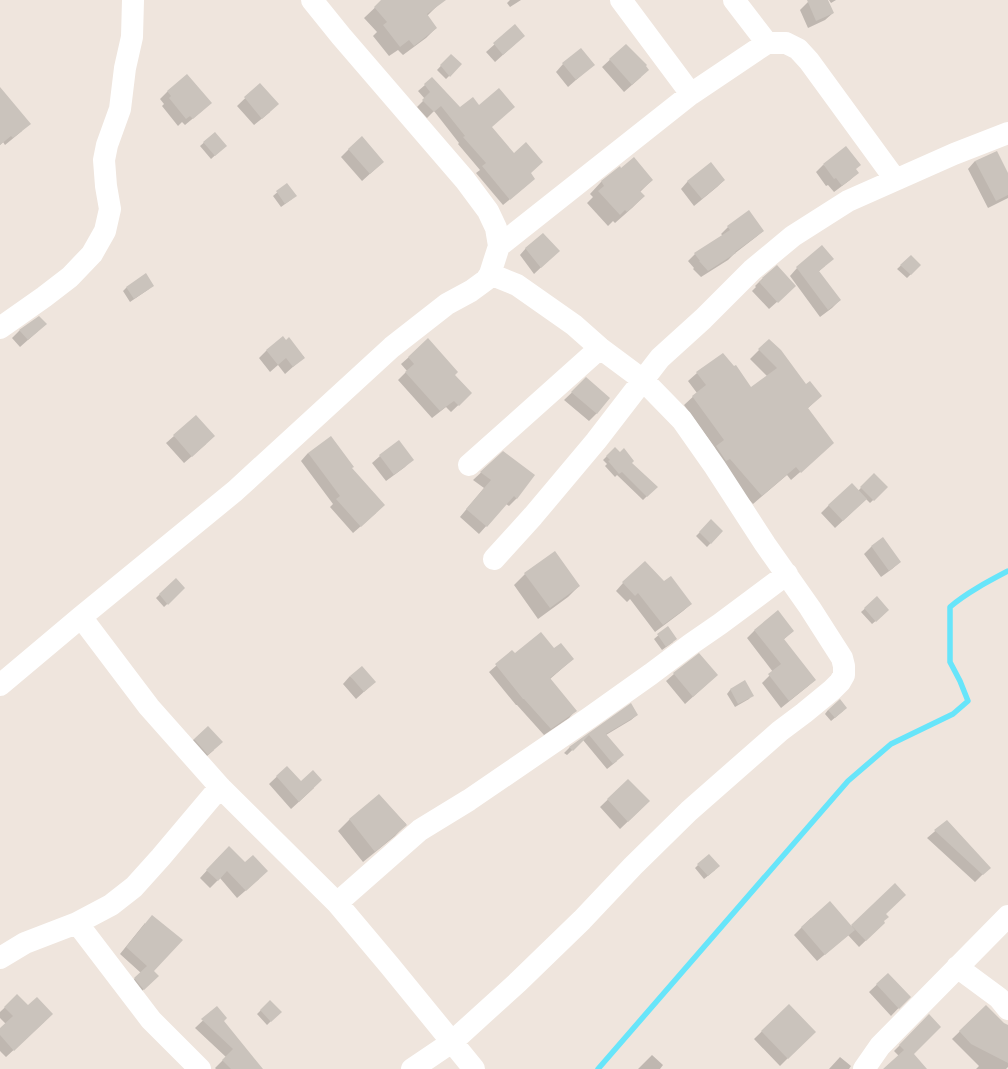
<svg xmlns="http://www.w3.org/2000/svg" width="1008" height="1069" viewBox="0 0 1008 1069" font-family="Karla,sans-serif">
  <rect width="100%" height="100%" fill="#efe5dd"/>
  <path fill="#0003" d="M 383,0 L 432,0 L 437,6 L 427,16 L 436,28 L 426,38 L 403,55 L 398,50 L 389,56 L 373,36 L 377,32 L 364,18 Z
    M 510,0 L 521,0 L 510,7 L 507,3 Z
    M 812,0 L 827,0 L 833,13 L 825,20 L 808,28 L 800,10 L 808,2 Z
    M 829,0 L 836,0 L 831,3 Z
    M 515,26 L 516,43 L 495,62 L 486,52 Z
    M 626,45 L 641,77 L 624,92 L 602,67 Z
    M 451,55 L 461,64 L 446,79 L 437,70 Z
    M 563,64 L 593,65 L 568,87 L 556,72 Z
    M 187,75 L 203,110 L 185,125 L 182,122 L 178,126 L 162,106 L 164,104 L 160,99 L 167,92 Z
    M 432,79 L 460,108 L 491,128 L 527,185 L 503,205 L 476,173 L 480,170 L 458,144 L 459,143 L 434,111 L 427,118 L 417,107 L 425,99 L 418,91 Z
    M 260,84 L 270,112 L 254,125 L 237,106 Z
    M 0,94 L 22,131 L 5,145 L 3,142 L 0,145 Z
    M 215,133 L 222,149 L 211,159 L 200,146 Z
    M 349,149 L 383,162 L 362,181 L 341,157 Z
    M 975,161 L 1008,175 L 1008,198 L 988,208 L 968,169 Z
    M 823,165 L 858,172 L 850,180 L 834,192 L 828,185 L 826,186 L 816,172 Z
    M 620,168 L 652,180 L 640,192 L 644,196 L 632,208 L 615,223 L 613,221 L 608,226 L 587,203 L 593,197 L 590,194 L 601,182 Z
    M 724,180 L 717,187 L 694,206 L 681,189 L 688,181 Z
    M 287,184 L 292,199 L 281,207 L 273,196 Z
    M 728,227 L 763,231 L 756,237 L 734,254 L 728,260 L 701,277 L 693,269 L 694,268 L 688,261 L 695,254 L 723,236 L 721,234 Z
    M 526,248 L 552,257 L 534,274 L 520,255 Z
    M 911,256 L 920,265 L 907,278 L 897,269 Z
    M 825,266 L 818,272 L 840,300 L 832,308 L 820,317 L 790,276 L 797,268 Z
    M 777,267 L 787,293 L 769,309 L 752,291 L 756,287 L 755,286 L 762,279 Z
    M 145,275 L 149,289 L 130,302 L 123,291 L 126,288 Z
    M 39,317 L 38,331 L 20,347 L 12,338 L 19,331 Z
    M 283,338 L 304,357 L 285,374 L 278,365 L 270,372 L 259,358 L 266,351 Z
    M 769,340 L 806,385 L 820,396 L 807,409 L 823,452 L 791,480 L 787,475 L 753,504 L 720,467 L 715,448 L 684,405 L 697,393 L 688,381 L 697,373 L 751,388 L 767,376 L 750,359 Z
    M 409,357 L 454,375 L 471,393 L 451,412 L 446,407 L 432,418 L 398,380 L 407,371 L 401,364 Z
    M 586,379 L 597,413 L 589,421 L 564,400 Z
    M 174,436 L 206,444 L 184,463 L 166,443 Z
    M 615,448 L 656,487 L 643,500 L 617,475 L 615,477 L 605,466 L 607,464 L 603,460 Z
    M 503,452 L 517,498 L 509,506 L 506,504 L 479,534 L 460,517 L 484,488 L 473,480 Z
    M 308,453 L 351,468 L 376,513 L 353,533 L 330,507 L 333,504 L 301,461 Z
    M 380,456 L 412,459 L 405,467 L 386,481 L 372,463 Z
    M 874,474 L 887,487 L 870,503 L 866,499 L 835,528 L 821,513 L 829,505 L 858,491 Z
    M 711,521 L 722,531 L 707,547 L 696,536 Z
    M 883,539 L 900,562 L 892,569 L 881,577 L 864,554 L 871,547 Z
    M 525,574 L 579,586 L 568,597 L 538,619 L 514,585 Z
    M 176,579 L 184,588 L 164,607 L 156,598 Z
    M 664,582 L 691,604 L 683,611 L 655,632 L 630,599 L 627,602 L 616,591 L 623,583 Z
    M 877,598 L 884,614 L 872,624 L 861,612 Z
    M 778,612 L 793,631 L 783,640 L 815,680 L 807,687 L 781,708 L 762,683 L 773,672 L 747,638 L 754,631 Z
    M 668,627 L 673,642 L 662,650 L 654,639 Z
    M 554,650 L 573,659 L 550,679 L 575,711 L 569,718 L 544,735 L 517,705 L 516,705 L 489,672 L 512,652 L 515,655 Z
    M 699,655 L 717,675 L 685,704 L 666,681 L 674,674 Z
    M 350,676 L 367,689 L 356,699 L 343,684 Z
    M 745,682 L 752,695 L 749,699 L 735,707 L 727,694 L 730,690 Z
    M 631,705 L 637,715 L 631,720 L 606,735 L 617,761 L 607,769 L 583,740 L 567,755 L 564,753 L 570,747 Z
    M 828,710 L 843,711 L 831,721 L 825,714 Z
    M 194,739 L 214,750 L 200,762 L 187,747 Z
    M 287,767 L 301,782 L 314,788 L 291,809 L 269,784 Z
    M 628,780 L 641,809 L 620,829 L 600,807 Z
    M 379,796 L 406,824 L 395,836 L 363,862 L 338,831 L 349,820 Z
    M 947,821 L 989,868 L 975,882 L 927,838 Z
    M 221,855 L 259,879 L 237,898 L 220,878 L 210,888 L 200,878 Z
    M 698,865 L 715,870 L 704,879 L 695,868 Z
    M 895,884 L 885,914 L 883,922 L 884,923 L 859,947 L 848,935 L 817,961 L 794,935 L 811,918 L 851,927 Z
    M 145,923 L 153,971 L 157,976 L 137,996 L 128,985 L 141,973 L 120,954 Z
    M 888,974 L 909,997 L 891,1016 L 869,992 Z
    M 17,996 L 44,1022 L 6,1057 L 0,1051 L 0,1030 L 6,1024 L 0,1018 L 0,1012 Z
    M 270,1001 L 280,1012 L 267,1025 L 257,1014 Z
    M 789,1005 L 814,1032 L 780,1066 L 754,1039 Z
    M 986,1006 L 1003,1024 L 1008,1027 L 1008,1067 L 1006,1069 L 976,1069 L 979,1066 L 952,1039 Z
    M 217,1007 L 223,1021 L 253,1069 L 216,1069 L 215,1068 L 226,1057 L 195,1028 Z
    M 929,1016 L 913,1054 L 917,1069 L 884,1069 L 899,1056 L 894,1051 Z
    M 652,1055 L 663,1065 L 660,1069 L 638,1069 Z
    M 840,1057 L 851,1066 L 849,1069 L 829,1069 Z"/>
  <g fill="none" stroke-linecap="round" stroke-linejoin="round">
    <path stroke="#67e5fa" stroke-width="5.5" d="M 598,1069 L 848,781 L 891,744 L 953,714 L 968,701 L 960,681 L 950,662 L 950,607 C 966,593 989,581 1008,571"/>
  </g>
  <path fill="#cac3bc" d="M 381,0 L 446,0 L 427,14 L 437,28 L 414,46 L 409,40 L 400,47 L 383,25 L 387,22 L 374,7 Z
    M 807,0 L 828,0 L 834,13 L 816,21 Z
    M 515,24 L 525,36 L 503,55 L 493,43 Z
    M 626,44 L 647,65 L 646,66 L 649,70 L 632,85 L 609,59 Z
    M 581,48 L 595,65 L 576,80 L 562,63 Z
    M 451,54 L 462,64 L 450,77 L 440,65 Z
    M 187,74 L 212,103 L 193,119 L 190,116 L 186,119 L 169,98 L 171,96 L 167,91 Z
    M 432,77 L 460,107 L 473,97 L 479,105 L 499,88 L 515,107 L 492,127 L 514,153 L 526,142 L 543,162 L 531,173 L 535,179 L 510,200 L 482,166 L 486,163 L 463,137 L 465,136 L 441,106 L 434,112 L 422,100 L 430,92 L 424,84 Z
    M 260,83 L 279,104 L 262,119 L 244,97 Z
    M 0,87 L 31,124 L 13,138 L 11,136 L 0,145 Z
    M 215,132 L 227,146 L 215,156 L 203,142 Z
    M 362,136 L 384,162 L 370,174 L 348,149 Z
    M 846,146 L 861,165 L 856,169 L 859,173 L 842,186 L 836,178 L 834,179 L 823,164 Z
    M 997,151 L 1008,173 L 1008,195 L 996,201 L 975,161 Z
    M 634,157 L 653,180 L 640,191 L 645,196 L 627,212 L 625,210 L 620,215 L 598,191 L 604,186 L 601,181 L 620,166 L 621,168 Z
    M 711,162 L 725,180 L 702,199 L 687,181 Z
    M 287,183 L 297,196 L 285,204 L 276,191 Z
    M 749,210 L 764,231 L 735,252 L 736,253 L 708,271 L 699,261 L 700,261 L 694,253 L 730,230 L 727,226 Z
    M 543,233 L 560,251 L 541,268 L 525,248 Z
    M 822,245 L 834,259 L 819,271 L 841,300 L 828,310 L 796,267 Z
    M 911,255 L 921,265 L 911,275 L 900,265 Z
    M 777,265 L 796,286 L 778,303 L 759,282 L 763,279 L 762,278 Z
    M 146,273 L 154,286 L 134,299 L 126,287 Z
    M 39,316 L 47,324 L 28,340 L 19,330 Z
    M 283,336 L 286,340 L 289,337 L 305,358 L 293,367 L 286,358 L 278,365 L 266,350 Z
    M 428,338 L 458,372 L 455,375 L 472,393 L 459,406 L 454,401 L 440,411 L 405,372 L 414,364 L 408,357 Z
    M 769,339 L 781,350 L 806,384 L 810,381 L 822,396 L 808,408 L 834,443 L 801,473 L 796,467 L 762,496 L 730,459 L 726,461 L 716,446 L 724,440 L 692,396 L 706,385 L 696,372 L 723,353 L 734,366 L 736,365 L 751,387 L 777,368 L 758,349 Z
    M 586,377 L 610,398 L 597,414 L 571,392 Z
    M 196,415 L 215,436 L 192,457 L 173,435 Z
    M 331,436 L 354,467 L 352,468 L 385,505 L 361,527 L 336,499 L 340,496 L 308,453 Z
    M 399,440 L 414,460 L 394,475 L 379,455 Z
    M 615,447 L 620,452 L 624,448 L 634,461 L 632,463 L 658,487 L 647,497 L 622,472 L 619,474 L 608,461 L 610,460 L 606,456 Z
    M 503,451 L 535,475 L 517,499 L 514,496 L 487,527 L 466,509 L 491,480 L 480,472 Z
    M 874,473 L 888,487 L 874,501 L 860,487 Z
    M 852,483 L 867,499 L 843,521 L 828,505 Z
    M 711,519 L 723,531 L 711,544 L 699,532 Z
    M 883,537 L 901,562 L 889,571 L 871,546 Z
    M 555,551 L 580,586 L 550,608 L 524,573 Z
    M 645,561 L 664,581 L 671,576 L 692,604 L 663,625 L 638,593 L 635,596 L 622,582 Z
    M 176,578 L 185,588 L 168,605 L 159,594 Z
    M 877,596 L 889,610 L 876,622 L 864,608 Z
    M 778,610 L 794,631 L 784,639 L 816,680 L 789,701 L 768,674 L 781,664 L 754,630 Z
    M 668,626 L 677,639 L 666,647 L 657,634 Z
    M 541,632 L 554,648 L 561,643 L 574,659 L 550,678 L 577,711 L 551,729 L 524,699 L 523,699 L 495,664 L 512,650 L 515,653 Z
    M 699,653 L 718,675 L 693,697 L 673,673 Z
    M 362,666 L 376,682 L 364,692 L 350,676 Z
    M 745,680 L 754,696 L 738,704 L 730,689 Z
    M 840,699 L 847,708 L 835,718 L 828,710 Z
    M 631,703 L 638,715 L 606,734 L 624,755 L 613,764 L 589,735 L 573,751 L 569,747 Z
    M 208,726 L 223,742 L 208,755 L 194,739 Z
    M 287,766 L 301,781 L 313,770 L 322,780 L 299,802 L 276,776 Z
    M 628,779 L 650,801 L 628,822 L 607,799 Z
    M 379,794 L 407,825 L 375,852 L 349,819 Z
    M 947,820 L 991,868 L 983,875 L 934,830 Z
    M 229,846 L 245,862 L 253,855 L 268,871 L 246,891 L 227,871 L 218,881 L 206,870 Z
    M 709,854 L 720,866 L 708,876 L 697,864 Z
    M 895,883 L 906,895 L 886,914 L 889,917 L 884,921 L 885,923 L 866,941 L 851,925 Z
    M 830,901 L 855,930 L 825,955 L 801,927 Z
    M 152,915 L 183,940 L 154,971 L 159,976 L 144,990 L 134,978 L 147,966 L 126,947 Z
    M 888,973 L 911,997 L 899,1009 L 876,984 Z
    M 17,994 L 28,1005 L 37,997 L 53,1014 L 14,1051 L 0,1035 L 0,1028 L 13,1016 L 4,1007 Z
    M 270,1000 L 282,1012 L 271,1022 L 260,1010 Z
    M 789,1004 L 816,1032 L 788,1059 L 761,1031 Z
    M 986,1005 L 1004,1023 L 1008,1025 L 1008,1063 L 971,1044 L 959,1031 Z
    M 217,1006 L 227,1018 L 224,1021 L 263,1069 L 231,1069 L 222,1060 L 233,1049 L 201,1019 Z
    M 929,1014 L 941,1027 L 914,1054 L 927,1069 L 883,1069 L 904,1050 L 899,1045 Z"/>
  <g fill="none" stroke-linecap="round" stroke-linejoin="round">
    <path stroke="#fff" stroke-width="22" d="M 621,0 L 691,94
      M 734,0 L 767,43
      M 499,246 L 691,94 L 767,43 L 786,43 L 798,49 L 809,61 L 895,179
      M 0,328 L 44,297 L 70,277 L 92,254 L 105,231 L 110,209 L 106,186 L 104,160 L 107,145 L 120,109 L 125,68 L 132,37 L 133,0
      M 469,465 L 600,348
      M 494,559 L 533,516 L 596,441 L 660,358 L 703,319 L 752,270 L 793,236 L 848,201 L 954,154 L 1008,133
      M 81,617 L 149,707 L 220,787 L 337,903 L 390,966 L 474,1069
      M 0,685 L 81,617 L 235,491 L 392,347 L 447,304 L 471,291 L 486,280 L 490,274 L 499,246 L 496,228 L 488,211 L 465,180 L 341,36 L 312,0
      M 337,903 L 420,830 L 469,800 L 589,718 L 651,674 L 691,644 L 720,624 L 787,574
      M 77,923 L 151,1020 L 200,1069
      M 0,958 L 25,943 L 77,923 L 111,905 L 134,887 L 161,857 L 220,787
      M 957,967 L 999,998 L 1008,1009
      M 412,1069 L 452,1042 L 518,982 L 582,920 L 633,866 L 689,811 L 780,731 L 804,713 L 832,690 L 840,682 L 844,675 L 844,666 L 842,658 L 810,608 L 765,544 L 715,467 L 682,420 L 643,380 L 600,348 L 574,325 L 517,285 L 490,274
      M 864,1069 L 880,1046 L 1008,916"/>
  </g>
</svg>
